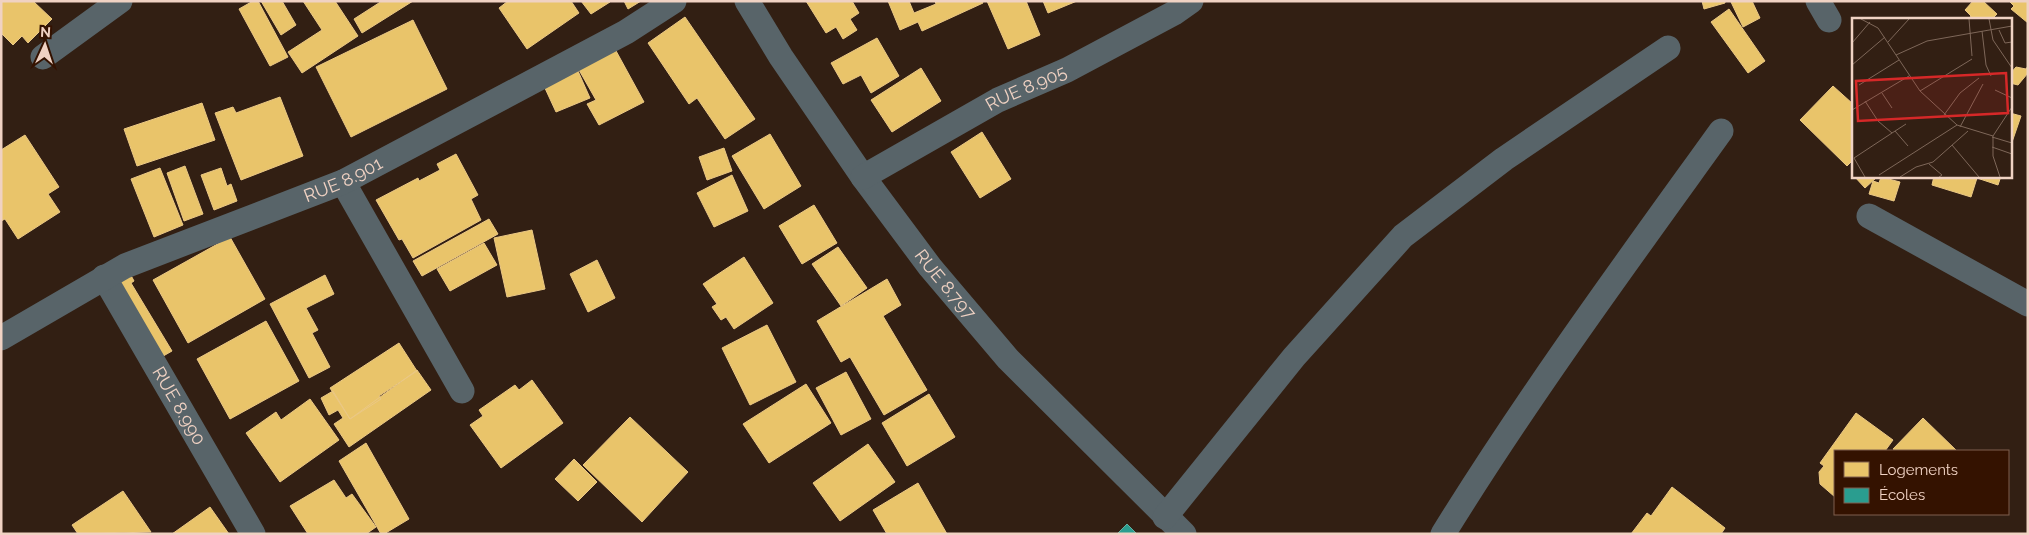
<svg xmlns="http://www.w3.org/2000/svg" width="2029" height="535" viewBox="0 0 2029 535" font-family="Raleway,sans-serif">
  <rect width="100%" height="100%" fill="#321f13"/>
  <path fill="#e9c46a" stroke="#ebc885" d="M 1,1 L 33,1 L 52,19 L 28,43 L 22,36 L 13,45 L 1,33 Z
    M 253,1 L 258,1 L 288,57 L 270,66 L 239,9 Z
    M 261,1 L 282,1 L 296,25 L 281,35 Z
    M 303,1 L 335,1 L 358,36 L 302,73 L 288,52 L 322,30 Z
    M 382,1 L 413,1 L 362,33 L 354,19 Z
    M 508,1 L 571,1 L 579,13 L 527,49 L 499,8 Z
    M 581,1 L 610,1 L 610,2 L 591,14 Z
    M 624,1 L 641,1 L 628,9 Z
    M 806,1 L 852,1 L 859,13 L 850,19 L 857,30 L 843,39 L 836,27 L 826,33 Z
    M 888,1 L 909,1 L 914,13 L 936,4 L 935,1 L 982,1 L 983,3 L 922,31 L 918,22 L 900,30 Z
    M 987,1 L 1026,1 L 1040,35 L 1008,49 Z
    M 1043,1 L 1077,1 L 1048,13 Z
    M 1702,1 L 1725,1 L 1725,3 L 1704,9 Z
    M 1735,1 L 1752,1 L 1760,18 L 1743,27 L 1731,2 Z
    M 1973,1 L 1983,1 L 1997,14 L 1992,19 L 1969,19 L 1971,16 L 1965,10 Z
    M 2009,1 L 2028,1 L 2028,23 L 2011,9 L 2014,6 Z
    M 1729,9 L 1765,61 L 1748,73 L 1711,22 Z
    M 685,17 L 755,119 L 725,139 L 697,98 L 689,104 L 648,43 Z
    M 413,20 L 447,89 L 351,137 L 316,67 Z
    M 877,38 L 899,76 L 871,93 L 861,75 L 843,84 L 831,63 Z
    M 615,49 L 644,102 L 599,125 L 587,104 L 596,100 L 579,70 Z
    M 2016,67 L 2026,69 L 2028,66 L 2028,73 L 2018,85 L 2010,83 L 2010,74 Z
    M 921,68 L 941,101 L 892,132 L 871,100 Z
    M 578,71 L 590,98 L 556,112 L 544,86 Z
    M 1833,86 L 1853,104 L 1853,160 L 1847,166 L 1800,120 Z
    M 280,97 L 303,156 L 241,180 L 215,113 L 233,107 L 236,113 Z
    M 202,103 L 215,140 L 137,166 L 124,129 Z
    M 2010,113 L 2021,116 L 2010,148 Z
    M 982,132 L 1011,179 L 980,198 L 951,152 Z
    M 770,134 L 801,186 L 764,209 L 732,156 Z
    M 25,135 L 59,187 L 48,194 L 60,212 L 18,239 L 5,219 L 1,221 L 1,150 Z
    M 724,148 L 732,171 L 707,180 L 699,157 Z
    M 456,154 L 478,195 L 471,199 L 481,220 L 413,258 L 402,239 L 399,240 L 376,200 L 418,178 L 419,181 L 440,170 L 437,164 Z
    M 185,166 L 203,214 L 184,221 L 167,173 Z
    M 160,168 L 183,225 L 154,237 L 131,179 Z
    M 221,168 L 227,186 L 231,184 L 237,201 L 214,210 L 201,175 Z
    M 732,175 L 748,211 L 714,227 L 697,193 Z
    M 1854,176 L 1875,176 L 1876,178 L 1865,188 Z
    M 1934,176 L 2001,176 L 1998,185 L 1977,178 L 1971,197 L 1932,185 Z
    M 1881,177 L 1900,182 L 1894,201 L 1869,194 L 1873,181 L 1879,183 Z
    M 814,205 L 837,243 L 802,264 L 779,226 Z
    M 489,219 L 498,234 L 422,276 L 413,261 Z
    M 532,230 L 545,289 L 507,297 L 494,238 Z
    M 230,237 L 265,299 L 188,343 L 153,280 Z
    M 484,243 L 497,265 L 450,291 L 437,269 Z
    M 838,247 L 867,288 L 841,306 L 812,264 Z
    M 744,257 L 773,303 L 734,329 L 726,317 L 721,320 L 712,307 L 717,304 L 703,284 Z
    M 597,260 L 615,298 L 588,312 L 570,274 Z
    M 127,268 L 134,281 L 131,283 L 172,351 L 158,359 L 116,285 Z
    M 325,275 L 334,294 L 306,308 L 318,330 L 312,333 L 330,367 L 309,378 L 270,304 Z
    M 887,279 L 901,305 L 883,316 L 927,390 L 884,415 L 850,357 L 841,362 L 817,321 Z
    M 266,321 L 299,381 L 230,419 L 197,359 Z
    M 767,325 L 796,382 L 750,405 L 722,348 Z
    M 399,343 L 417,371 L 379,396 L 381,399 L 350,419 L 330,388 Z
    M 417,370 L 431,390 L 349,447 L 334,424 L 343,418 L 338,410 L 329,415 L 321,398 L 333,391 L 350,419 Z
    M 846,372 L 871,419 L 841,435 L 816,388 Z
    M 532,380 L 563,423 L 501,468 L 470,425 L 483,416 L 479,410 L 515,385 L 519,390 Z
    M 806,384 L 831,423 L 769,463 L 743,424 Z
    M 929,394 L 955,437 L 907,466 L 882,423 Z
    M 310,399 L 339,440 L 280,482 L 246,433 L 276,412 L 281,420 Z
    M 1856,413 L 1893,440 L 1885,451 L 1835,451 L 1835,497 L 1820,484 L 1819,472 L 1824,466 L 1820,463 Z
    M 630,417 L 688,472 L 642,522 L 583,465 Z
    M 1923,418 L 1957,451 L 1896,451 L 1893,449 Z
    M 366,443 L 409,519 L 384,534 L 381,534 L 339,461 Z
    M 868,444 L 895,482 L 840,521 L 813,483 Z
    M 574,459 L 597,482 L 578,501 L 555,479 Z
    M 334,480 L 346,498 L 352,494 L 376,527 L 366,534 L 308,534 L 290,506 Z
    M 918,483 L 947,534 L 887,534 L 873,510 Z
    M 1672,487 L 1725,528 L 1721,534 L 1631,534 L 1647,513 L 1651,516 Z
    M 123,491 L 151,532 L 78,534 L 72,525 Z
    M 210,507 L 229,534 L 172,534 Z"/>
  <path fill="#2a9d8f" stroke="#65ad9f" d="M 1127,524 L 1137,534 L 1117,534 Z"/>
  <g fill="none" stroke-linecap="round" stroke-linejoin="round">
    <g stroke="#586469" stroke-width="25">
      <path id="s1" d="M 747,1 L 781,57 L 863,177 L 930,267 L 1008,359 L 1184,534"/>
      <path d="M 1818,1 L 1829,20"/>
      <path d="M 43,57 L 120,1"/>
      <path id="s2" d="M 863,177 L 998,100 L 1067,70 L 1174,13 L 1191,1"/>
      <path d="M 343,182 L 462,391"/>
      <path d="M 1869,216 L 2028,304"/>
      <path id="s3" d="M 104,277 L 253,534"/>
      <path id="s4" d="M 1,338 L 125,266 L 343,182 L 626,32 L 674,1"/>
      <path d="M 1165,517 L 1294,357 L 1403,236 L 1504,159 L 1668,48"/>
      <path d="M 1443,534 C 1529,395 1626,263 1721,131"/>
    </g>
  </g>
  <g text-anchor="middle" stroke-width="5" stroke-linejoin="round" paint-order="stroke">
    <g font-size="18" fill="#f0d2c3" stroke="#341200">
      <text dy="6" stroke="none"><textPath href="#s2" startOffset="186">RUE 8.905</textPath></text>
      <text dy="6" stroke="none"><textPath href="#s4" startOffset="378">RUE 8.901</textPath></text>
      <text dy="6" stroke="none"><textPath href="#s1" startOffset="346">RUE 8.797</textPath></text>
      <text dy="6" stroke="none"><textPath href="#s3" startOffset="149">RUE 8.990</textPath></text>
    </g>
  </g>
  <g transform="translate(1852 18)">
    <rect width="160" height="160" fill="#321f13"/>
    <path fill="none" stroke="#7e6759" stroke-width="1" d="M 9,1 L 26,10 L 68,73 L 105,107 L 141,118 L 160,89M 117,1 L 120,38M 137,1 L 141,22 L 160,50M 147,12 L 153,25 L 160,24M 130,13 L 134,47 L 139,58M 36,24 L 57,1M 0,25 L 18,4M 44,37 L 75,23 L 160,8M 0,47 L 33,19M 7,67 L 47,42M 143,72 L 160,80M 68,73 L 120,41M 30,75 L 40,90M 13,83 L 26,103 L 40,115 L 54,106M 0,92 L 57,58M 92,97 L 108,75 L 127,60M 108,109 L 131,66M 43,113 L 56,128M 141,118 L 141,138 L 148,159M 140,119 L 160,125M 100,127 L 127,159M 140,129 L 160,136M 77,146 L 90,157 L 87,159M 27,157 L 105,107M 13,159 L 2,140 L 40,115M 48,159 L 64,149 L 81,144 L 116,113"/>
    <path fill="#d62828" fill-opacity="0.15" stroke="#d62828" stroke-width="2.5" d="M 154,55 L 156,95 L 6,103 L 4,63 Z"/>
    <rect width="160" height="160" fill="none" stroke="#f0d2c3" stroke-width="2.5"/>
  </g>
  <rect width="2029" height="535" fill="none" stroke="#f0d2c3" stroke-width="5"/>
  <rect x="1834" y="450" width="175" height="65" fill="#341200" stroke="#7f5f4e"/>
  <rect x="1844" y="462" width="25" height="15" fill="#e9c46a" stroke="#7f5f4e"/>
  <text x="1879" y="475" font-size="15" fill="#f0d2c3">Logements</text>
  <rect x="1844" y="488" width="25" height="15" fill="#2a9d8f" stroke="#7f5f4e"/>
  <text x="1879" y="500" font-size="15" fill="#f0d2c3">Écoles</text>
  <g transform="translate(45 45) rotate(3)" stroke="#341200" stroke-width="4" paint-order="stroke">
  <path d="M0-4L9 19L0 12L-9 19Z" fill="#f0d2c3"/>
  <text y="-8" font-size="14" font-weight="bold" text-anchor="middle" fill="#f0d2c3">N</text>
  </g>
</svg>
